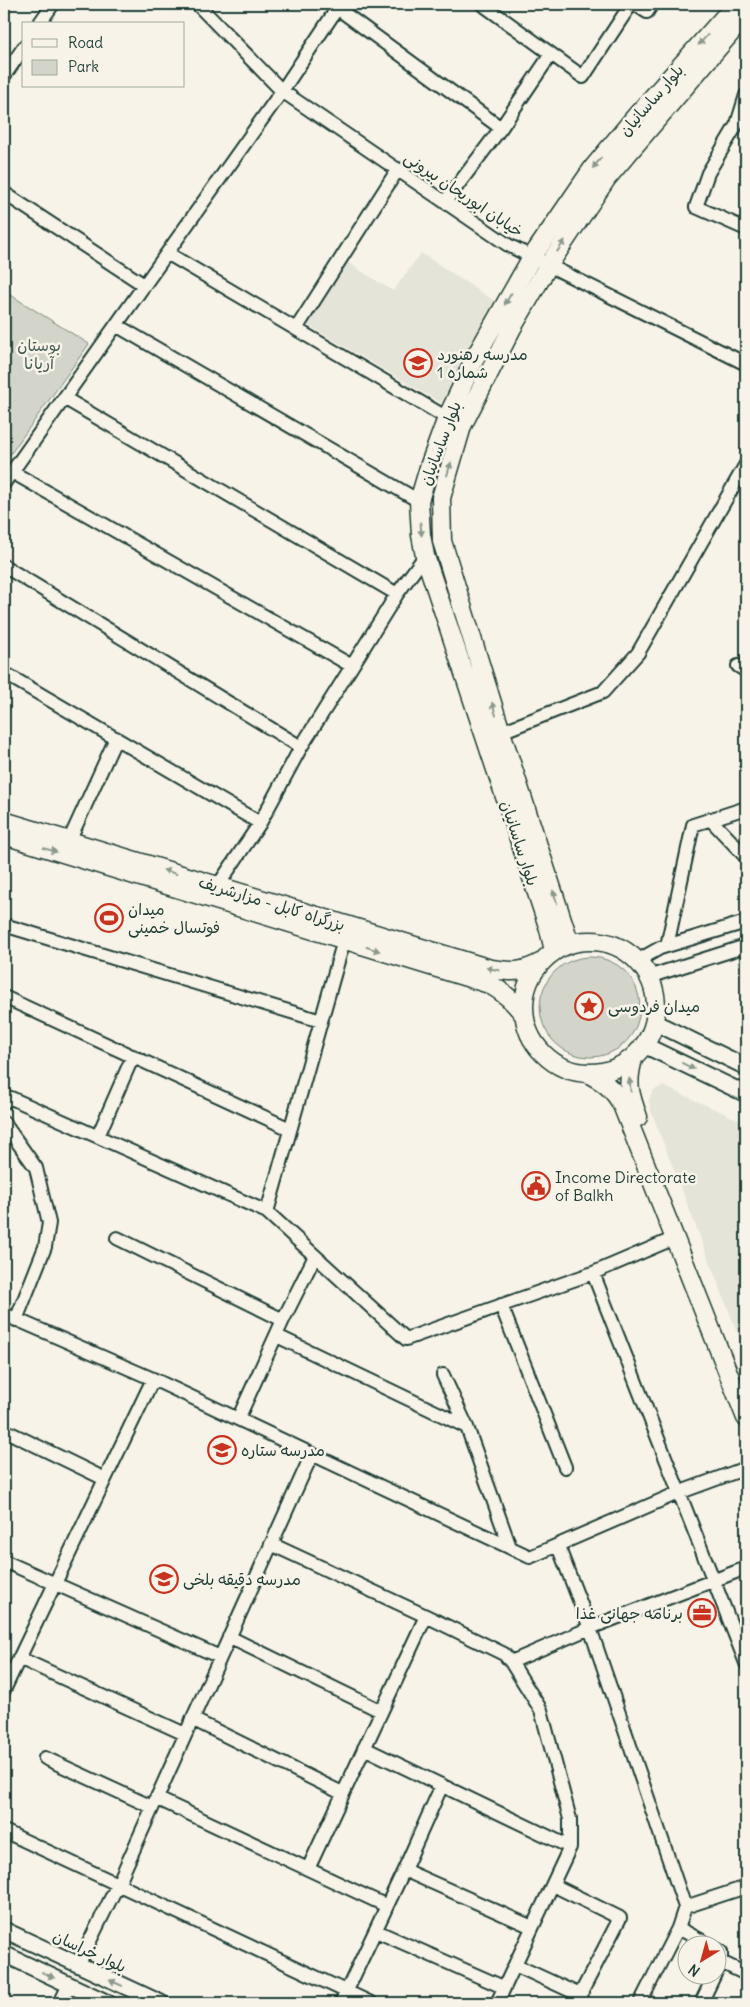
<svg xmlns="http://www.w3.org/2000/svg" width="750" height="2007" viewBox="0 0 750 2007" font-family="Delius,'Playpen Sans Arabic',sans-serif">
  <rect width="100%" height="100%" fill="#f7f3e8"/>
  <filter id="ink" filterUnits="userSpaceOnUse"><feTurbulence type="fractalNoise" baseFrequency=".02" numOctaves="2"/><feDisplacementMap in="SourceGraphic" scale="10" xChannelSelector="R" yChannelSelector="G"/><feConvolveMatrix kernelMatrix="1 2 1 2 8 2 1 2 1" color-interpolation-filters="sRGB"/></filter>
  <g filter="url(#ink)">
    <path fill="#e5e4d9" d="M 421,253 L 496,302 L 441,403 L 304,323 L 347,262 L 393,291 Z
      M 663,1086 L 746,1123 L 746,1355 L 651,1111 L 649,1100 L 651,1094 L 654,1090 Z"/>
    <path fill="#d3d5ca" stroke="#79897f" d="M 4,291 L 89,344 L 4,463 Z
      M540 1007a50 50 0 1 1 100 0a50 50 0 1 1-100 0Z"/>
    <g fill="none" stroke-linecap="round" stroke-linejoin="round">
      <defs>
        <path id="minor" d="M 197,4 L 282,91 L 508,245 L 746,364
          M 482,4 L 583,77 L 631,4
          M 635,4 L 647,12 L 652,4
          M 337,8 L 501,128
          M 39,24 L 53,4
          M 4,76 L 24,47
          M 746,95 L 737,124 L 708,173 L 696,207 L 746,229
          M 4,193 L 144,285
          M 445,202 L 501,128 L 551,54
          M 167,253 L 447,418
          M 116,325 L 419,501
          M 296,329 L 398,169
          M 64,398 L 397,594
          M 12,472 L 352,666
          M 4,483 L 282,91 L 340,4
          M 4,566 L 301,747
          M 738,666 L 746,671
          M 4,673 L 260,823
          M 501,732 L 603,692 L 638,653 L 746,464
          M 710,819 L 746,857
          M 69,841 L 116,738
          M 217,887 L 260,823 L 301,747 L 352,666 L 397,594 L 425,556
          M 4,925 L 321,1021
          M 667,946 L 693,825 L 746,808
          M 637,961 L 660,948 L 746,922
          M 648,977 L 746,946
          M 4,997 L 290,1129
          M 4,1102 L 11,1098 L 267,1212 L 406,1339 L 593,1273 L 675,1238
          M 4,1123 L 36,1168 L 49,1223 L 45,1247 L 16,1320
          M 98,1136 L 133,1056
          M 267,1212 L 344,940
          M 117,1238 L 283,1320
          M 593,1273 L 746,1663
          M 501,1305 L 565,1467
          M 4,1314 L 153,1379 L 530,1557 L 678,1493 L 746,1468
          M 277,1336 L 467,1427
          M 443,1375 L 467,1427 L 510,1547
          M 238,1419 L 283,1320 L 315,1256
          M 4,1430 L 105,1479
          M 271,1544 L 426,1616 L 504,1654 L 511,1662 L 541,1710 L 570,1819 L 570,1847 L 497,2003
          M 558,1546 L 590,1628 L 685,1907 L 678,1928 L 640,2003
          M 4,1561 L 220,1657
          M 229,1637 L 381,1711
          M 19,1658 L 185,1734
          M 511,1662 L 590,1628 L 746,1568
          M 4,1690 L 153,1379
          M 192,1719 L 342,1793
          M 364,1748 L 570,1847
          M 45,1758 L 152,1807
          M 156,1798 L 387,1906
          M 4,1831 L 371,2003
          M 308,1869 L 426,1616
          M 404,1870 L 532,1927
          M 685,1907 L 746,1887
          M 678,1928 L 708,1944
          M 376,1931 L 503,1987
          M 718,1950 L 721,1952 L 721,1962 L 718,1969
          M 721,1962 L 746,1974
          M 78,1965 L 118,1884 L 312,1454
          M 515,1965 L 580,1995 L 620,1918 L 553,1885
          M 60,2003 L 69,1985
          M 341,2003 L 404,1870 L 442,1785
          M 701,2003 L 715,1974"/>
        <path id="major" d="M 654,1022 L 746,1067
          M 644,1045 L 746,1094
          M 4,1930 L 161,2003
          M 4,1954 L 108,2003"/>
        <path id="highway" d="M 4,821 L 491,969 C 512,972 521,973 540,963
          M 4,835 L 489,984 C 504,992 514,1001 524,1015
          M524 1007a66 66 0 1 1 132 0a66 66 0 1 1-132 0Z
          M 570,944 L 501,732 L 442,541 L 441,498 L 462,426 L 512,328 L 548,266 L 607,178 L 746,15
          M 554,951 L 549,929 L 425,556 L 421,535 L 419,501 L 430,464 L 447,418 L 477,354 L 532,257 L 593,168 L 636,116 L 736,4
          M 634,1056 C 626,1081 629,1093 638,1117
          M 587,1073 C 603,1081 614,1089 622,1105 L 746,1418"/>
      </defs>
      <use href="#minor" stroke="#1f3d34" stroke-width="16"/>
      <use href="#major" stroke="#1f3d34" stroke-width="19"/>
      <use href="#highway" stroke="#1f3d34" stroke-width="21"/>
      <use href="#minor" stroke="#f7f3e8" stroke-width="12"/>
      <use href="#major" stroke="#f7f3e8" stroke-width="15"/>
      <use href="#highway" stroke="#f7f3e8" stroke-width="18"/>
    </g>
    <defs><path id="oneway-solid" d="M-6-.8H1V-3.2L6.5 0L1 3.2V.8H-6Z" transform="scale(1.25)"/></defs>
    <g fill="#8b988e">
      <use href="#oneway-solid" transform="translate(703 40) rotate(132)"/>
      <use href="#oneway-solid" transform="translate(597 163) rotate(129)"/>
      <use href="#oneway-solid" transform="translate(561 246) rotate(-56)"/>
      <use href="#oneway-solid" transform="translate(508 299) rotate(120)"/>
      <use href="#oneway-solid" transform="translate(449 469) rotate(-73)"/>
      <use href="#oneway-solid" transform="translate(421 529) rotate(85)"/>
      <use href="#oneway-solid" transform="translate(494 709) rotate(-107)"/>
      <use href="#oneway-solid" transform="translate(50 850) rotate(17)"/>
      <use href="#oneway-solid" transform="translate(170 872) rotate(-163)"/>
      <use href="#oneway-solid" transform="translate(555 897) rotate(-108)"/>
      <use href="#oneway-solid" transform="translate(373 949) rotate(17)"/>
      <use href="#oneway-solid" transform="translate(493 969) rotate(-168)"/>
      <use href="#oneway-solid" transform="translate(688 1066) rotate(26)"/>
      <use href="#oneway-solid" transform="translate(630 1085) rotate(-96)"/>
      <use href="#oneway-solid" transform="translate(48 1975) rotate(25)"/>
      <use href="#oneway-solid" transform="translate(116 1983) rotate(-155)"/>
    </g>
  </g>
  <defs>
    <symbol id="school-ring" viewBox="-11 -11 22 22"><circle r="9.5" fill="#f7f3e8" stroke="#c8321e" stroke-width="1.5"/><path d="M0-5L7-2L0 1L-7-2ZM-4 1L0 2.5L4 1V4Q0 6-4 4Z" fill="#c8321e"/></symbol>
    <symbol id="stadium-ring" viewBox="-11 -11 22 22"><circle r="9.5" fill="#f7f3e8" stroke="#c8321e" stroke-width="1.5"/><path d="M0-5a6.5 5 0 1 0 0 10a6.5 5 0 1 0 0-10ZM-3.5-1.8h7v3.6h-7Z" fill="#c8321e"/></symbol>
    <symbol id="sight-ring" viewBox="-11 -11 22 22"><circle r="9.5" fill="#f7f3e8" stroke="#c8321e" stroke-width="1.5"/><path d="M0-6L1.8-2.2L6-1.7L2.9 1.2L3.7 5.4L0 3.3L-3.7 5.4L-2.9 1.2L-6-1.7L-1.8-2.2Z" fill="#c8321e"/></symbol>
    <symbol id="civic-ring" viewBox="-11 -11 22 22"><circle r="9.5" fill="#f7f3e8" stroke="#c8321e" stroke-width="1.5"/><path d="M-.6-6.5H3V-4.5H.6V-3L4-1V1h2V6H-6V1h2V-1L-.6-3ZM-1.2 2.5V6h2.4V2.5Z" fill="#c8321e"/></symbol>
    <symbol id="office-ring" viewBox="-11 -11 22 22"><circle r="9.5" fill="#f7f3e8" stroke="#c8321e" stroke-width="1.5"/><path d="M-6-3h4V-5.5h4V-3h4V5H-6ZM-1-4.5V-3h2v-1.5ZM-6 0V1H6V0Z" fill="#c8321e"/></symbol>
  </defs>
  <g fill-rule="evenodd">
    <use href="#school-ring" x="402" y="347" width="32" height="32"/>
    <use href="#stadium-ring" x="93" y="902" width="32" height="32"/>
    <use href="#sight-ring" x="573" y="990" width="32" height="32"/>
    <use href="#civic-ring" x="520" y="1170" width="32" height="32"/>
    <use href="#school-ring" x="206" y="1434" width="32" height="32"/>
    <use href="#school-ring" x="148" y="1563" width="32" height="32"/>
    <use href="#office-ring" x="686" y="1597" width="32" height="32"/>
  </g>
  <g text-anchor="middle" stroke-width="5" stroke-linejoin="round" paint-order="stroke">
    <g font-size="16" fill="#1f3d34" stroke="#f7f3e8">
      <text transform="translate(651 100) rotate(-49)" y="6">بلوار ساسانیان</text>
      <text transform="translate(464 194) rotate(34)" y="6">خیابان ابوریحان بیرونی</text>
      <text transform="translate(440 443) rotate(-69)" y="6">بلوار ساسانیان</text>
      <text transform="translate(520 843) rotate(72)" y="6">بلوار ساسانیان</text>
      <text transform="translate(272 903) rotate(17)" y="6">بزرگراه کابل - مزارشریف</text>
      <text transform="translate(90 1951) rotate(25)" y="6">بلوار خراسان</text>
    </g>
    <g font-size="16" fill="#435b52" stroke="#f7f3e8">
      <text x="39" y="351">بوستان<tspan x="39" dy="18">آریانا</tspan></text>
    </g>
    <g font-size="16" fill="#1f3d34" stroke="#f7f3e8" text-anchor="start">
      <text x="437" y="360">مدرسه رهنورد<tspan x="437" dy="18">شماره 1</tspan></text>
      <text x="128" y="915">میدان<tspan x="128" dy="18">فوتسال خمینی</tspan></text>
      <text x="608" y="1012">میدان فردوسی</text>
      <text x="555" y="1183">Income Directorate<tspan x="555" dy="18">of Balkh</tspan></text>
      <text x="241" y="1456">مدرسه ستاره</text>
      <text x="183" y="1585">مدرسه دقيقه بلخى</text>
      <text x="683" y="1619" text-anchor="end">برنامه جهانی غذا</text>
    </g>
  </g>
  <rect width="750" height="2007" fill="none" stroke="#f7f3e8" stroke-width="20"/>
  <rect x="10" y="10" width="730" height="1987" fill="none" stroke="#1f3d34" stroke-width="2" filter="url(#ink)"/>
  <rect x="22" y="22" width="162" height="65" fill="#f7f3e8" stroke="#a1aaa0"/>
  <rect x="32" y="39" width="25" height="8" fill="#f7f3e8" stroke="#a1aaa0"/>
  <text x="68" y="48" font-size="15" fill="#1f3d34">Road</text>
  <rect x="32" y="60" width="25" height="15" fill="#d3d5ca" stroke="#a1aaa0"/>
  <text x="68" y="72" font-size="15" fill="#1f3d34">Park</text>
  <g transform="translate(702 1960) rotate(217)"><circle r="24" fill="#f7f3e8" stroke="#a1aaa0"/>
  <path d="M0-4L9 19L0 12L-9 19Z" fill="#c8321e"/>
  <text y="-8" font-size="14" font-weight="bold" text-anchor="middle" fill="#1f3d34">N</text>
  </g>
</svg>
